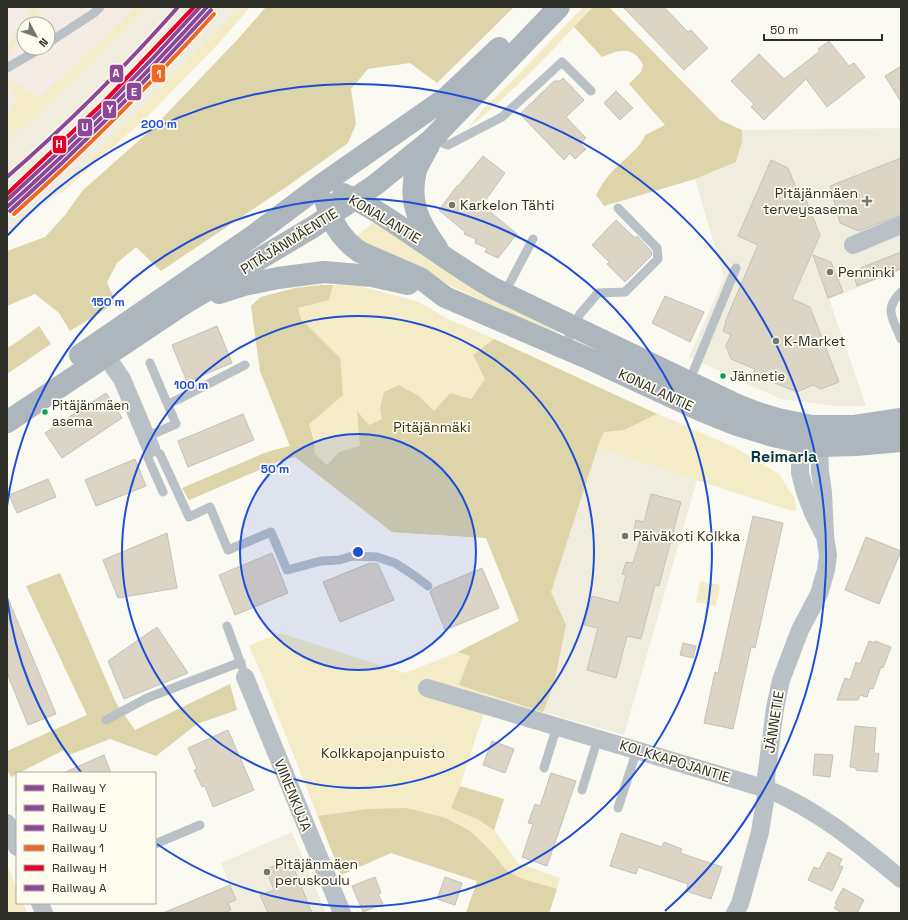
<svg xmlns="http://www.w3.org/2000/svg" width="908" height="920" viewBox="0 0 908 920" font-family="'Space Grotesk',sans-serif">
  <rect width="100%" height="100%" fill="#faf9f2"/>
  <path fill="#f0eddf" d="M 135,7 L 239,7 L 59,192 L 7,235 L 7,126 L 29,109 Z
    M 901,128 L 901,270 L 829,299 L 866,406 L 836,406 L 781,399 L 689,357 L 724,278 L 695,179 L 736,162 L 742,142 L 742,130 Z
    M 598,447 L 697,480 L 624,735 L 543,712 L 554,684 L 566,625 L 551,592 Z
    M 292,832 L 326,913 L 223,913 L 228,903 L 236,900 L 221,863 Z"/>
  <path fill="#f4ebe4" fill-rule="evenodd" d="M 7,7 L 135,7 L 29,109 L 7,126 ZM 24,24 L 48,24 L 48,48 L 24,48 Z"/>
  <path fill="#f3ecc7" d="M 33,7 L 42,7 L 30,24 L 24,24 L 24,32 L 7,56 L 7,47 Z
    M 135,7 L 148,7 L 80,75 L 7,141 L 7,114 C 17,104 21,94 7,86 L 7,78 L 40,98 Z
    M 239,7 L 250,7 L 220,42 L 146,118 L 60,194 L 59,192 Z
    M 583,7 L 593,7 C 553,50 513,93 467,129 L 486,106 L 515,78 Z
    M 377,220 L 559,332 L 548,334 L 511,314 L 363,245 L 355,237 Z
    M 322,285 L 342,285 L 359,286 L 419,302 L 448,319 L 490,337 L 615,395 L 736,448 L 779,474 L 794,498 L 797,510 L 792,511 L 598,448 L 551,592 L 566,625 L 554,684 L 537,730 L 484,713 L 460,786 L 504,799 L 494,830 L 518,863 L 560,878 L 549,913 L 466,913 L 477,881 L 391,853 L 341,875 L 259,668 L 249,646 L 280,633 L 405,673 L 458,652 L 519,621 L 486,538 L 392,532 L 295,457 L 280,461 L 189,500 L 182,488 L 267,452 L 290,446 L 260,371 L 251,306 L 261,297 L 295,288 Z
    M 700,581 L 720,585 L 716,606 L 696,602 Z
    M 7,866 L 17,889 L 17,903 L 23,903 L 27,913 L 7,913 Z"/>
  <path fill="#ddd4a9" d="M 266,7 L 514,7 L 437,83 L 410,63 L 368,69 L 351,89 L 356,124 L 348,143 L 289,185 L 161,271 L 136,247 L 117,263 L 107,282 L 116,303 L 70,331 L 59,313 L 35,294 L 7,306 L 7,251 L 45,237 L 65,215 L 83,190 L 151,130 L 238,39 Z
    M 593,7 L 609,7 L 720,120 L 742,130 L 742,142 L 736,162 L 695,179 L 604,206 L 596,195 C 600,188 604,180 610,174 C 619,163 642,147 645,135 L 665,125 L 629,84 L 641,72 L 643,65 C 633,45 620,50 602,57 L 574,27 Z
    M 322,285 L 333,285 L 329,300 L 298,308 L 301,319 L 340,358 L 343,395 L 309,424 L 314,442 L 315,454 L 327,465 L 339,452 L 360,446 L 357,411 L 369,425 L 382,419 L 380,408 L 384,392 L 399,385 L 419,396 L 434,411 L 450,393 L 471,399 L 485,379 L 473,355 L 494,339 L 657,414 L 624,430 L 604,432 L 600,440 L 551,592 L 566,625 L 554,684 L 543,712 L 459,685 L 470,656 L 458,652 L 519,621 L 486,538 L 392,532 L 295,457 L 280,461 L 189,500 L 182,488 L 267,452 L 290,446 L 260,371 L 251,306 L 261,297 L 295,288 Z
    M 39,326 L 51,344 L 7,374 L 7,348 L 17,342 Z
    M 60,573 L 116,703 L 135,730 L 230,684 L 237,710 L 197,724 L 156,756 L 110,739 L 69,755 L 64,750 L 11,777 L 7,769 L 7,751 L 87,715 L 26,586 Z
    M 460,786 L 504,799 L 494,830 L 479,820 L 451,808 Z
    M 406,808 L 446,818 L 470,831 L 489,849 L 507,871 L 523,879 L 557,889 L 549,913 L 466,913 L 477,881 L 391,853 L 341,875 L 318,816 L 368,809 Z"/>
  <path fill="#dcd4c4" stroke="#c2c1bc" d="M 623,7 L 664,7 L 688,32 L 691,30 L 708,48 L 684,70 Z
    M 829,41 L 849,66 L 854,63 L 865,77 L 827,107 L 806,79 L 764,120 L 751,107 L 754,104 L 731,81 L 759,54 L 784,79 L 820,51 L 818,49 Z
    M 901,66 L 901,102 L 885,76 Z
    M 563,78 L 584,100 L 566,117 L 586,138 L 580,144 L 586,149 L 575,159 L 570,153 L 564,160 L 520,114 L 554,81 L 560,81 Z
    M 616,91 L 633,108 L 620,120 L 604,103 Z
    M 483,156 L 505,173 L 482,205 L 517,234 L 498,258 L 485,252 L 487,248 L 475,243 L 476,239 L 464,234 L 465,232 L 439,210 L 457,186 L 458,186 Z
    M 901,158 L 901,215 L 859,231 L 840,223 L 830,186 Z
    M 771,160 L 788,168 L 802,202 L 806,200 L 820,235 L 792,299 L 810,307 L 839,382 L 821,389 L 813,385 L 797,392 L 753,374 L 755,369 L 731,359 L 726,346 L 731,335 L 723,331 L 726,322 L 725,322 L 758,245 L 738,236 Z
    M 616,220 L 635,238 L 637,236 L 651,251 L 652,255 L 625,282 L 607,264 L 609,262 L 592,245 Z
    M 901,252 L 901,269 L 857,286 L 853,271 Z
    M 813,255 L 831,262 L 843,292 L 828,298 Z
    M 665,296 L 704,312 L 690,342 L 652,323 Z
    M 217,326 L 232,363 L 187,382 L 172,345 Z
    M 106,393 L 122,418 L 62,458 L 45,433 Z
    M 243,414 L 254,440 L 188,467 L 178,441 Z
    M 135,459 L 146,486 L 96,506 L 85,480 Z
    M 48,479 L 56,497 L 17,513 L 9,495 Z
    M 651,494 L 681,502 L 659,586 L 655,585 L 641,639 L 627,636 L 616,678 L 587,670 L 598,628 L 584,625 L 592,596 L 619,603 L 626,575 L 622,574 L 626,562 L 633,563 L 641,537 L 633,535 L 636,520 L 644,522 Z
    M 753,516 L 783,523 L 755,648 L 751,647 L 733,729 L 704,723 L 715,672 L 718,673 Z
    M 167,533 L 177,588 L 118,598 L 103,560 Z
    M 866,537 L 901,551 L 879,604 L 845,590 Z
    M 272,553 L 288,593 L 235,615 L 219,575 Z
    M 370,563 L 378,564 L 394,600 L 340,622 L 323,582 Z
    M 482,568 L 499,608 L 445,630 L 430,592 L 434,588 Z
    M 7,596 L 56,714 L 28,725 L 7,673 Z
    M 157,627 L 188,673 L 124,699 L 108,661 Z
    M 869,641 L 875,643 L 875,641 L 891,647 L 883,668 L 881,667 L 873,689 L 870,688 L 867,697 L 860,695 L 858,700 L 837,700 L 845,678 L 850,680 L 856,662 L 860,664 Z
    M 683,643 L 696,646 L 693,658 L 680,655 Z
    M 855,726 L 876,728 L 874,753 L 879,754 L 877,772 L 856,770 L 856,768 L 850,767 Z
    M 228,730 L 254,790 L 213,807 L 205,786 L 202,787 L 194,770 L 197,769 L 188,748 Z
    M 492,741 L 514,749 L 505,773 L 483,765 Z
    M 815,754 L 833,755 L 830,777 L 813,775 Z
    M 104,755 L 111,773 L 63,773 Z
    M 551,773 L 576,781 L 547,866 L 522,857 L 533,824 L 528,823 L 535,804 L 540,806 Z
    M 621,833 L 662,847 L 664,842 L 682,849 L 680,853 L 722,867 L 711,899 L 686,891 L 688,884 L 638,867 L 636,874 L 610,866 Z
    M 828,852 L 842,859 L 839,865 L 843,867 L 832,891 L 808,880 L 814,867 L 819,869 Z
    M 290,859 L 312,913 L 268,913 L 260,895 L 274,890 L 266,869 Z
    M 375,877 L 381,893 L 378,894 L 383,904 L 363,912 L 352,886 Z
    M 445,877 L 462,883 L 455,905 L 437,899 Z
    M 230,885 L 236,900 L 228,903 L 231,910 L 223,913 L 163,913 Z
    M 843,888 L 864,900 L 857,913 L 842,913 L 834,908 L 837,904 L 835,903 Z"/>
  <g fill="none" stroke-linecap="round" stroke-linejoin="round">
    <path stroke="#b9c1c7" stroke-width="9" d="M 48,43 L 94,13 L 100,7
      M 7,68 L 41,48
      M 432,139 L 448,145 L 502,117 L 562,62 L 591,91
      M 901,292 C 883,310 893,318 901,339
      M 504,294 L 533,239
      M 564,348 L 580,314 L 598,293 L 625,292 L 658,259 L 657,248 L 618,208
      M 689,382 L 736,268
      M 168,404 L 179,399 L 245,365
      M 146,437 L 176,424 L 150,363
      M 163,492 L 148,458 L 151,448 L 160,454 L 189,517 L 210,507 L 228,550 L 271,532 L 287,570 L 321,561 L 339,560 L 353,556 L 377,557 L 395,563 L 415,576 L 428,586
      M 227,626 L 242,667
      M 106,720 L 147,698 L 241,662
      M 544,768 L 557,726
      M 582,790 L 598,738
      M 618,808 L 637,750
      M 155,844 L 200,825"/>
    <path stroke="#b9c1c7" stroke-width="18" d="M 853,245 L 901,225
      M 99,346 L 122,379 L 151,448
      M 808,431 L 800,442 L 800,473 L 805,492 L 813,513 L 823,533
      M 245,677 L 342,913
      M 427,688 L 767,789 C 817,809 860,845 901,879
      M 7,823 L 17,847
      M 40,903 L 44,913
      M 735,913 L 740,904 L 760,832 L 767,789 L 766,778 L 775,708 L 781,680 L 800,630 L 819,594 L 826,570 L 828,555 L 825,536 L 823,492 L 820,472 L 819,446 L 815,434"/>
    <path stroke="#adb6bc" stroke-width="22" d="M 429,145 C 425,153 419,162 416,170 C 408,202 419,223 437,248
      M 343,194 C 363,202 381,214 399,226 C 431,247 461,270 495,289 L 735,404 L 755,412 L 778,419 L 812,426 L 854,426 L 901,419
      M 326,203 C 332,224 342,240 360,252 L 420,278 L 445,297 L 592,360 L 702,411 L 737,425 L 773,436 L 819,446 L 856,445 L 901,441
      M 219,293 L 244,285 L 278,278 L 324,272 L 372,276 L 408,284
      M 80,355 L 253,236 L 321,185 L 446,98 L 499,48
      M 7,422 L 182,305 L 313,227 L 375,185 L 432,139 L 559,7"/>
    <defs>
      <path id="rail-1" d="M 7,207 C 77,144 144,77 207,7"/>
      <path id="rail-2" d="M 10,211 C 81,147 147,81 211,10"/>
      <path id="rail-3" d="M 7,200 C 75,139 139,75 200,7"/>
      <path id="rail-4" d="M 14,214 C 84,151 151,84 214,14"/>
      <path id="rail-5" d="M 7,194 L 103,103 L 194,7"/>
      <path id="rail-6" d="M 7,177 C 68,124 125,67 178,7"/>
    </defs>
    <use href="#rail-1" stroke="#fefcee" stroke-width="7"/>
    <use href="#rail-2" stroke="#fefcee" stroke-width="7"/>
    <use href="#rail-3" stroke="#fefcee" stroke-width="7"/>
    <use href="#rail-4" stroke="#fefcee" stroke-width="7"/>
    <use href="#rail-5" stroke="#fefcee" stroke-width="7"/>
    <use href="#rail-6" stroke="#fefcee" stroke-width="7"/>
    <use href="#rail-1" stroke="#8c4799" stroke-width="4"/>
    <use href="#rail-2" stroke="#8c4799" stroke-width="4"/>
    <use href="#rail-3" stroke="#8c4799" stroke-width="4"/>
    <use href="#rail-4" stroke="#f26522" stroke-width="4"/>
    <use href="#rail-5" stroke="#e4002b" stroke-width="4"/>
    <use href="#rail-6" stroke="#8c4799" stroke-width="4"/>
  </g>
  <circle cx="358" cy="552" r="118" fill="#1d4ed8" fill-opacity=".12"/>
  <g fill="none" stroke="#1d4ed8" stroke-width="2">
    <circle cx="358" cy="552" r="118"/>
    <circle cx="358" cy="552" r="236"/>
    <path d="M81 772A354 354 0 0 1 7 598M7 506A354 354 0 1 1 157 844"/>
    <path d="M7 236A472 472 0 1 1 665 911"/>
  </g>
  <g fill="#767670" stroke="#fefcee" stroke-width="1.5">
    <path d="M865 195h4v4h4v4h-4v4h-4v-4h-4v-4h4z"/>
    <circle cx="452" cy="205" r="4"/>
    <circle cx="830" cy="272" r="4"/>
    <circle cx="776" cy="341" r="4"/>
    <circle cx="625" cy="536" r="4"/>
    <circle cx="267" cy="872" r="4"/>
  </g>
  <g fill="#00a651" stroke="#fefcee" stroke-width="1.5">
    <circle cx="723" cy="376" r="3.5"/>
    <circle cx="45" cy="412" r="3.5"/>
  </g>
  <g text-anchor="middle" stroke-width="3.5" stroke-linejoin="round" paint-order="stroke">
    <g font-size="13" fill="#2f2f2a" stroke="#fefcee" text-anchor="start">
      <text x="730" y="381">Jännetie</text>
      <text x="52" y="410">Pitäjänmäen<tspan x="52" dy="16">asema</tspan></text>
    </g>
    <g font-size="14" fill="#2f2f2a" stroke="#fefcee" text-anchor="start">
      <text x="858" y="198" text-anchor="end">Pitäjänmäen<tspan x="858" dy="16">terveysasema</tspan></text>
      <text x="460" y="210">Karkelon Tähti</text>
      <text x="838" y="277">Penninki</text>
      <text x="784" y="346">K-Market</text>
      <text x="633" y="541">Päiväkoti Kolkka</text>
      <text x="275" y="869">Pitäjänmäen<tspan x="275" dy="16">peruskoulu</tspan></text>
    </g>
    <g font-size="14" fill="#2f2f2a" stroke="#fefcee">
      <text transform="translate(385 219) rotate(31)" y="5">KONALANTIE</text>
      <text transform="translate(289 241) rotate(-32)" y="5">PITÄJÄNMÄENTIE</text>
      <text transform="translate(656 390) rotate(25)" y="5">KONALANTIE</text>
      <text transform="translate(774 722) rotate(-81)" y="5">JÄNNETIE</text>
      <text transform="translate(675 761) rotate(17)" y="5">KOLKKAPOJANTIE</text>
      <text transform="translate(293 795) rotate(68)" y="5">VIINENKUJA</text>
    </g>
    <g font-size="14" fill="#393211" stroke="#fefcee">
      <text x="432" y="432">Pitäjänmäki</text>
      <text x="383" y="758">Kolkkapojanpuisto</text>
    </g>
    <g font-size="16" font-weight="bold" fill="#003848" stroke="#fefcee">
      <text x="784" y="462">Reimarla</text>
    </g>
  </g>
  <circle cx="358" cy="552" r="6" fill="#1d4ed8" stroke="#fefcee" stroke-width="2"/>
  <g font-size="12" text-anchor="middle" font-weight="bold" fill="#1d4ed8" stroke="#fefcee" stroke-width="3.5" stroke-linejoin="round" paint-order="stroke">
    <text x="159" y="128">200 m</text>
    <text x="108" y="306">150 m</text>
    <text x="191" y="389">100 m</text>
    <text x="275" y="473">50 m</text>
  </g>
  <g stroke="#fefcee" stroke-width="1.5">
    <rect x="109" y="64" width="15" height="19" rx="4" fill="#8c4799"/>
    <rect x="151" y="64" width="15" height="19" rx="4" fill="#f26522"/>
    <rect x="126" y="82" width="16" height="19" rx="4" fill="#8c4799"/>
    <rect x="102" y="100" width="15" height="19" rx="4" fill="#8c4799"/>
    <rect x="77" y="118" width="16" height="19" rx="4" fill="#8c4799"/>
    <rect x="52" y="135" width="15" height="19" rx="4" fill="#e4002b"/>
  </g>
  <g font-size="11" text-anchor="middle" font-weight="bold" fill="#fff">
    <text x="116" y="77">A</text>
    <text x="159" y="78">1</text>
    <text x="134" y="96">E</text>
    <text x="110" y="113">Y</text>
    <text x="85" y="131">U</text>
    <text x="59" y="148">H</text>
  </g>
  <rect width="908" height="920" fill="none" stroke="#2f2f2a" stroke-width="16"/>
  <rect x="16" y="772" width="140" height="132" fill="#fefcee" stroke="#abaaa0"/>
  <rect x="24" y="785" width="20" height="6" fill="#8c4799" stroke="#abaaa0"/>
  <text x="52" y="792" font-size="12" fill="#2f2f2a">Railway Y</text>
  <rect x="24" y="805" width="20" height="6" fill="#8c4799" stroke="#abaaa0"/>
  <text x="52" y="812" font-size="12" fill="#2f2f2a">Railway E</text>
  <rect x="24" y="825" width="20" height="6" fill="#8c4799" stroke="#abaaa0"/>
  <text x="52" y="832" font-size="12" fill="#2f2f2a">Railway U</text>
  <rect x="24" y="845" width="20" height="6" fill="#f26522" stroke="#abaaa0"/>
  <text x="52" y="852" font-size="12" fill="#2f2f2a">Railway 1</text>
  <rect x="24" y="865" width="20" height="6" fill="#e4002b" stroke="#abaaa0"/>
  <text x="52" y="872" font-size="12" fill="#2f2f2a">Railway H</text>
  <rect x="24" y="885" width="20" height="6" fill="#8c4799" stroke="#abaaa0"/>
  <text x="52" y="892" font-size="12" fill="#2f2f2a">Railway A</text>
  <g transform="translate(36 36) rotate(131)"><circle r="19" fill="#fefcee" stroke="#abaaa0"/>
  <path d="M0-3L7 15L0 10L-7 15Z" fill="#767670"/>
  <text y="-6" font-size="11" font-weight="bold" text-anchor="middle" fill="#2f2f2a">N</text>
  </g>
  <path d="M764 34v6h118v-6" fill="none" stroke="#2f2f2a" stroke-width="2"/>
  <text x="770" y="34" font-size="12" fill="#2f2f2a" stroke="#fefcee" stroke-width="3" paint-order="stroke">50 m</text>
</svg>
